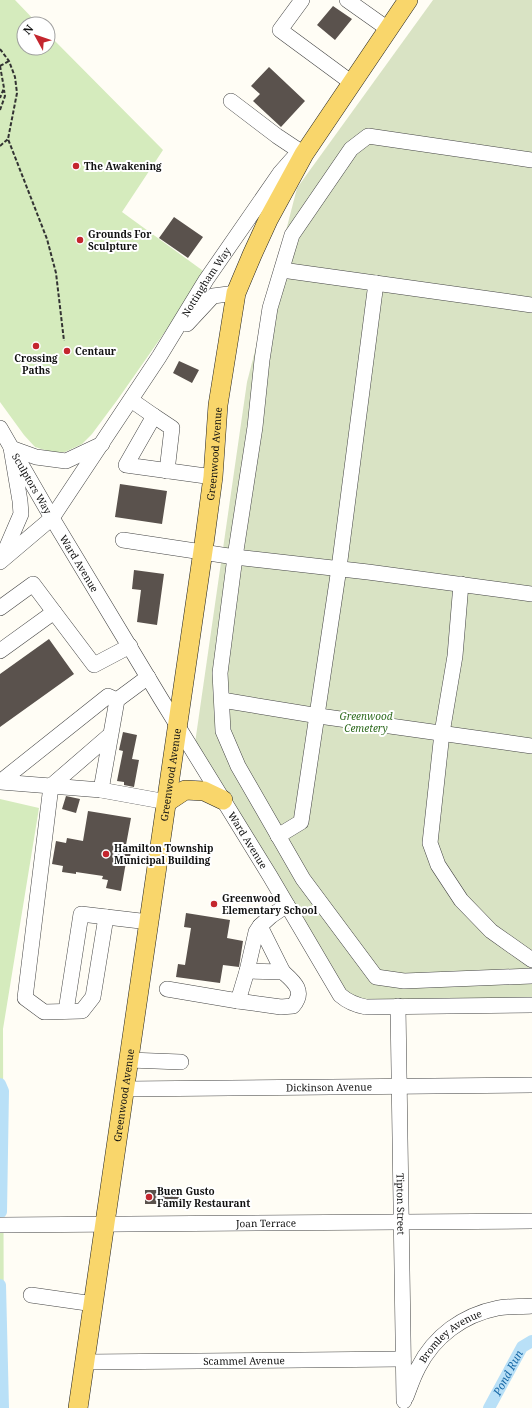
<svg xmlns="http://www.w3.org/2000/svg" width="532" height="1408" viewBox="0 0 532 1408" font-family="'Noto Serif',serif">
  <rect width="100%" height="100%" fill="#fffdf5"/>
  <path fill="#d5ebbd" d="M 0,0 L 15,0 L 38,24 L 24,24 L 24,48 L 48,48 L 48,34 L 163,150 L 122,212 L 206,273 L 118,399 L 92,434 L 82,444 L 65,452 L 51,452 L 35,447 L 24,435 L 0,402 Z
    M 0,799 L 39,808 L 3,1029 L 4,1408 L 0,1408 Z"/>
  <path fill="#d9e3c4" d="M 433,0 L 532,0 L 532,1003 L 341,1003 L 193,757 L 247,382 L 297,188 Z"/>
  <g fill="none" stroke-linecap="round" stroke-linejoin="round">
    <g stroke="#b9e0f7" stroke-width="12">
      <path d="M 0,1084 L 3,1091 L 1,1212"/>
      <path d="M 0,1285 L 3,1408"/>
      <path id="s1" d="M 489,1408 L 522,1347 L 532,1341"/>
    </g>
  </g>
  <path fill="#5a524d" d="M 333,6 L 352,19 L 335,40 L 317,25 Z
    M 269,67 L 305,101 L 281,127 L 253,101 L 260,94 L 251,86 Z
    M 174,217 L 203,237 L 188,258 L 159,238 Z
    M 179,361 L 199,370 L 192,383 L 173,373 Z
    M 120,484 L 167,491 L 162,524 L 115,517 Z
    M 134,570 L 164,574 L 157,625 L 137,622 L 141,590 L 132,589 Z
    M 49,639 L 74,674 L 0,727 L 0,674 Z
    M 123,732 L 137,735 L 132,759 L 139,760 L 134,787 L 124,785 L 124,782 L 117,781 L 123,751 L 119,750 Z
    M 66,796 L 80,799 L 76,813 L 62,809 Z
    M 88,811 L 131,818 L 126,845 L 132,846 L 129,862 L 126,862 L 121,891 L 106,888 L 108,880 L 102,879 L 103,876 L 76,872 L 76,874 L 62,872 L 63,866 L 52,864 L 56,841 L 66,843 L 67,838 L 83,841 Z
    M 186,913 L 230,920 L 227,938 L 243,941 L 239,967 L 223,965 L 220,983 L 176,977 L 178,964 L 185,965 L 191,928 L 184,927 Z
    M 145,1190 L 179,1190 L 179,1204 L 145,1204 Z"/>
  <g fill="none" stroke-linecap="round" stroke-linejoin="round">
    <defs>
      <g id="minor">
        <path d="M 302,0 L 280,30 L 352,83"/>
        <path d="M 347,0 L 388,29"/>
        <path d="M 231,101 L 277,136 L 304,154"/>
        <path d="M 532,160 L 368,136 L 351,149 L 292,235 L 270,308 L 262,360 L 255,427 L 235,557 L 220,673 L 223,731 L 238,766 L 303,879 L 376,977 L 404,981 L 532,976"/>
        <path d="M 282,270 L 532,305"/>
        <path d="M 187,324 L 213,296 L 236,293"/>
        <path d="M 131,400 L 154,416 L 126,465 L 213,477"/>
        <path d="M 154,416 L 172,428 L 167,471"/>
        <path id="s2" d="M 0,428 L 52,518 L 161,699 L 270,876 L 340,995 C 348,1002 355,1005 366,1007 L 532,1005"/>
        <path d="M 123,540 L 235,557 L 368,572 L 532,594"/>
        <path d="M 2,558 L 21,514 L 20,501 L 11,448 L 36,457 L 66,461 L 102,444"/>
        <path id="s3" d="M 0,562 L 52,518 L 159,357 L 206,280 L 280,173 L 295,156 L 303,154"/>
        <path d="M 461,584 L 455,656 L 442,733 L 430,843 L 438,865 L 461,900 L 491,931 L 532,960"/>
        <path d="M 0,608 L 33,584 L 54,612"/>
        <path d="M 0,651 L 54,612 L 94,665 L 130,646"/>
        <path d="M 222,700 L 319,716 L 532,746"/>
        <path d="M 110,735 L 51,786 L 0,782 L 108,696 L 117,700"/>
        <path d="M 101,790 L 117,700 L 148,677"/>
        <path d="M 278,836 L 301,822 L 339,568 L 376,283"/>
        <path d="M 106,917 L 93,997 L 82,1011 L 44,1012 L 25,998 L 51,786 L 101,790 L 167,802"/>
        <path d="M 247,971 L 283,972 L 260,926"/>
        <path d="M 167,989 L 238,1001 L 247,971 L 256,932 L 260,926 L 271,916 L 287,905"/>
        <path d="M 238,1001 L 281,1007 L 293,1006 C 306,991 293,981 283,972"/>
        <path id="s4" d="M 398,1006 L 404,1401"/>
        <path d="M 66,1011 L 81,914 L 149,922"/>
        <path d="M 129,1060 L 181,1062"/>
        <path id="s5" d="M 125,1089 L 532,1085"/>
        <path id="s6" d="M 0,1225 L 532,1221"/>
        <path d="M 31,1295 L 94,1304"/>
        <path id="s7" d="M 85,1362 L 403,1359"/>
        <path id="s8" d="M 406,1397 C 410,1387 413,1377 418,1368 C 434,1336 463,1315 498,1308 C 509,1306 521,1307 532,1306"/>
      </g>
      <g id="major">
        <path d="M 167,802 L 185,790 L 204,791 L 223,800"/>
        <path id="s9" d="M 78,1408 L 204,544 L 213,477 L 218,405 L 236,293 L 252,255 L 268,220 L 304,154 L 408,0"/>
      </g>
    </defs>
    <use href="#minor" stroke="#444" stroke-width="16"/>
    <use href="#major" stroke="#222" stroke-width="20"/>
    <path stroke="#333" stroke-width="2" stroke-dasharray="4 2" stroke-linecap="butt" d="M 0,49 L 9,61 L 15,77 L 17,93 L 8,139 L 47,239 L 56,273 L 64,341
      M 0,66 L 4,88 L 0,98
      M 0,66 L 9,61
      M 0,110 L 5,96 L 4,90
      M 0,146 L 8,139"/>
    <use href="#minor" stroke="#fff" stroke-width="15"/>
    <use href="#major" stroke="#f9d66b" stroke-width="19"/>
  </g>
  <g fill="#c4262e" stroke="#fff" stroke-width="1.5">
    <circle cx="76" cy="166" r="4"/>
    <circle cx="80" cy="240" r="4"/>
    <circle cx="36" cy="346" r="4"/>
    <circle cx="67" cy="351" r="4"/>
    <circle cx="106" cy="854" r="4"/>
    <circle cx="214" cy="904" r="4"/>
    <circle cx="149" cy="1197" r="4"/>
  </g>
  <g text-anchor="middle" stroke-width="4" stroke-linejoin="round" paint-order="stroke">
    <g font-size="10" font-weight="bold" fill="#111" stroke="#fff" text-anchor="start">
      <text x="84" y="170">The Awakening</text>
      <text x="88" y="238">Grounds For<tspan x="88" dy="12">Sculpture</tspan></text>
      <text x="75" y="355">Centaur</text>
      <text x="36" y="362" text-anchor="middle">Crossing<tspan x="36" dy="12">Paths</tspan></text>
      <text x="114" y="852">Hamilton Township<tspan x="114" dy="12">Municipal Building</tspan></text>
      <text x="222" y="902">Greenwood<tspan x="222" dy="12">Elementary School</tspan></text>
      <text x="157" y="1195">Buen Gusto<tspan x="157" dy="12">Family Restaurant</tspan></text>
    </g>
    <g font-size="10" fill="#111" stroke="#fff">
      <text dy="4" stroke="none"><textPath href="#s3" startOffset="350">Nottingham Way</textPath></text>
      <text dy="4" stroke="none"><textPath href="#s9" startOffset="964">Greenwood Avenue</textPath></text>
      <text dy="4" stroke="none"><textPath href="#s2" startOffset="64">Sculptors Way</textPath></text>
      <text dy="4" stroke="none"><textPath href="#s2" startOffset="157">Ward Avenue</textPath></text>
      <text dy="4" stroke="none"><textPath href="#s9" startOffset="640">Greenwood Avenue</textPath></text>
      <text dy="4" stroke="none"><textPath href="#s2" startOffset="481">Ward Avenue</textPath></text>
      <text dy="4" stroke="none"><textPath href="#s5" startOffset="204">Dickinson Avenue</textPath></text>
      <text dy="4" stroke="none"><textPath href="#s9" startOffset="316">Greenwood Avenue</textPath></text>
      <text dy="4" stroke="none"><textPath href="#s4" startOffset="198">Tipton Street</textPath></text>
      <text dy="4" stroke="none"><textPath href="#s6" startOffset="266">Joan Terrace</textPath></text>
      <text dy="4" stroke="none"><textPath href="#s8" startOffset="78">Bromley Avenue</textPath></text>
      <text dy="4" stroke="none"><textPath href="#s7" startOffset="159">Scammel Avenue</textPath></text>
    </g>
    <g font-size="10" font-style="italic" fill="#2f6b1f" stroke="#fff">
      <text x="366" y="720">Greenwood<tspan x="366" dy="12">Cemetery</tspan></text>
    </g>
    <g font-size="11" font-style="italic" fill="#1768a6" stroke="#fff">
      <text dy="4" stroke="none"><textPath href="#s1" startOffset="40">Pond Run</textPath></text>
    </g>
  </g>
  <g transform="translate(36 36) rotate(310)"><circle r="19" fill="#ffffff" stroke="#a0a0a0"/>
  <path d="M0-3L7 15L0 10L-7 15Z" fill="#c4262e"/>
  <text y="-6" font-size="11" font-weight="bold" text-anchor="middle" fill="#111111">N</text>
  </g>
</svg>
